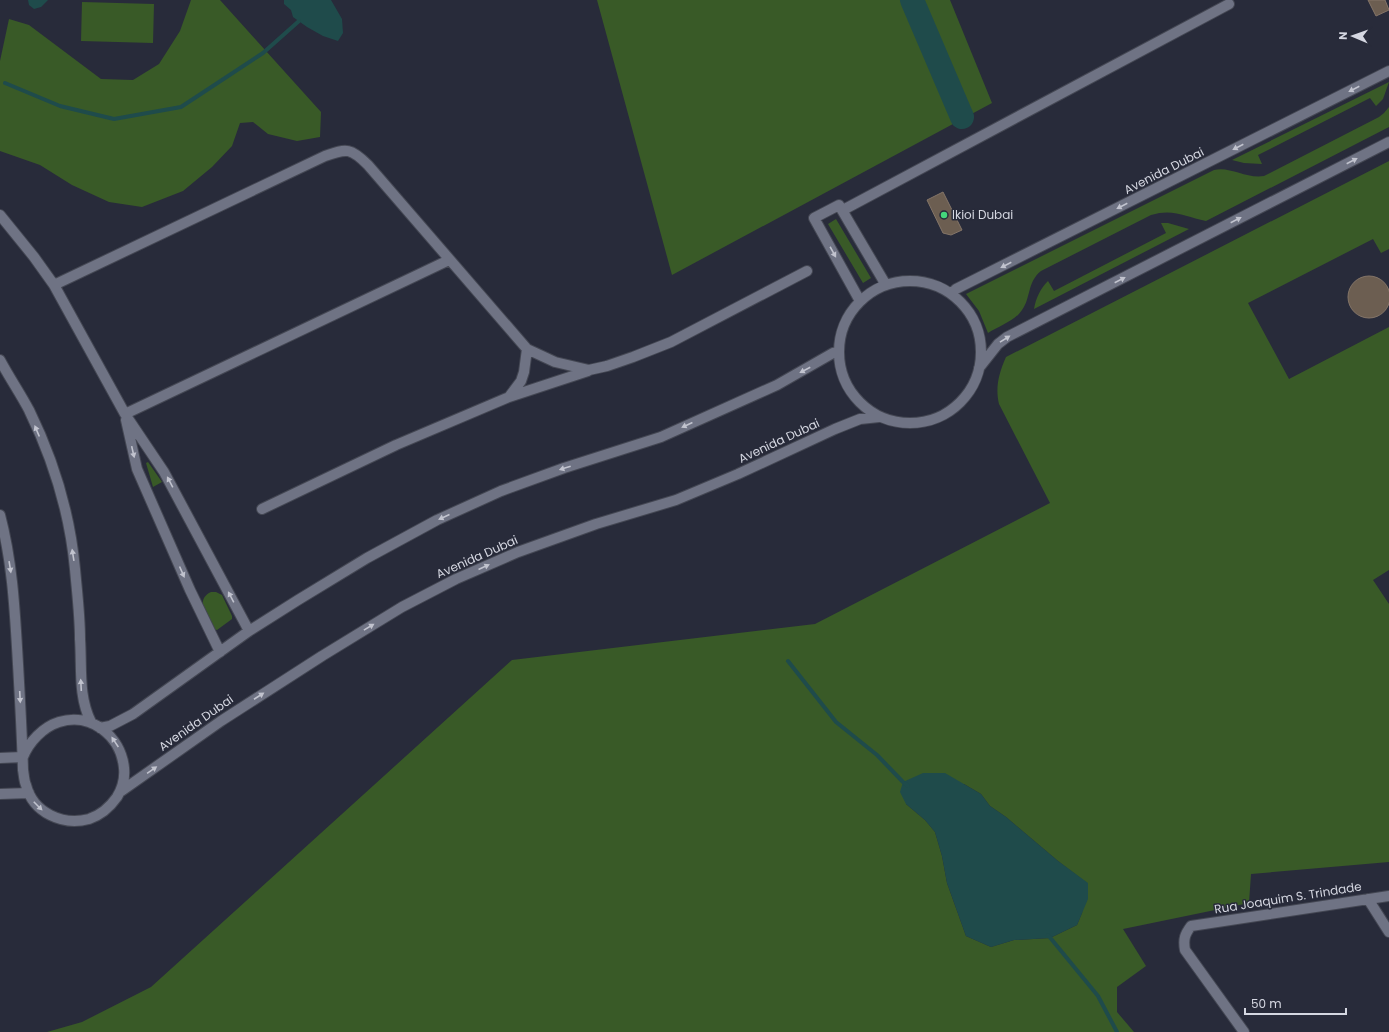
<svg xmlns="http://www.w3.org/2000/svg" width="1389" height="1032" viewBox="0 0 1389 1032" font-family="Poppins,sans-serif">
  <rect width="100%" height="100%" fill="#282b3a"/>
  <path fill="#395a27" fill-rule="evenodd" d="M 191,0 L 220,0 L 321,112 L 320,137 L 297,141 L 268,134 L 253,122 L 240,123 L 232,146 L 212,167 L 183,191 L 142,207 L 109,202 L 72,185 L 40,165 L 0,151 L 0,61 L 9,19 L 29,25 L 101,79 L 133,80 L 159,64 L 180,31 Z
    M 597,0 L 950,0 L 992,103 L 672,275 Z
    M 82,2 L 154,4 L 153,43 L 81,41 Z
    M 1389,82 L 1383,99 L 1376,106 L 1370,98 L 1258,155 L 1262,164 L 1244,163 L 1232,160 Z
    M 1389,107 L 1389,127 L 1206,221 C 1186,217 1173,208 1151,215 L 1041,271 C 1027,282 1031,298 1022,310 C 1015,321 999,326 988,333 L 979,311 L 966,294 L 1214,170 C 1230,166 1246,179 1264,176 L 1379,117 L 1384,113 Z
    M 1389,161 L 1389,249 L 1381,253 L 1373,239 L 1248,303 L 1289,379 L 1389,327 L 1389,570 L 1373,580 L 1389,604 L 1389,862 L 1251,874 L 1249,903 L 1123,929 L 1146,966 L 1117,987 L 1117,1012 L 1134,1032 L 47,1032 L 82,1022 L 151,987 L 512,660 L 815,624 L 1050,503 L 999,404 C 995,387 999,373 1006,357 ZM 964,784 L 981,794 L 990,806 L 1006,817 L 1058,861 L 1087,883 L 1082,913 L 1077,925 L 1050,938 L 1014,940 L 991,947 L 966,936 L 947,883 L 942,856 L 935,832 L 925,820 L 906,804 Z
    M 836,219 L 871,278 L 863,283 L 828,224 Z
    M 1161,223 L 1168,223 L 1189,229 L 1034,309 C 1036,298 1040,289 1048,281 L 1054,291 L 1166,233 Z
    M 148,462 L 162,482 L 153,487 L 146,463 Z
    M 211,592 L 216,592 L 222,595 L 232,616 L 232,619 L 217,630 L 213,629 C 208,617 194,600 211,592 Z"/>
  <path fill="#1f4b4b" d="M 28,0 L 48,0 L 41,7 L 34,9 L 29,5 Z
    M 284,0 L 331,0 L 342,19 L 343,33 L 338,41 L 323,36 L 307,27 L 293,17 L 291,10 L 284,4 Z
    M 923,773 L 945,773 L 981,794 L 990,806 L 1006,817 L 1058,861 L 1088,883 L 1088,899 L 1077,925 L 1050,938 L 1014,940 L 991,947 L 966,936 L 947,883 L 942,856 L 935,832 L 925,820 L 906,804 L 900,792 L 903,782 Z"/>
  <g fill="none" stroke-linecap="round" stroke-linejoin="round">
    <path stroke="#1f4b4b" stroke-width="4" d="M 5,83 L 60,106 L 114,119 L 181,107 L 263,53 L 299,21
      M 788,661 L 836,722 L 877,755 L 903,782 L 908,786
      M 1048,935 L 1098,996 L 1117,1032"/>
    <path stroke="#1f4b4b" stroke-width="24" d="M 912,0 L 962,117"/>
  </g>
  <path fill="#6c5e51" stroke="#847568" d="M 1368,0 L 1385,0 L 1389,10 L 1376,16 Z
    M 943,192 L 962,230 L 951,235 L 943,233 L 927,200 Z
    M1348 297a21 21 0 1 1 42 0a21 21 0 1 1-42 0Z"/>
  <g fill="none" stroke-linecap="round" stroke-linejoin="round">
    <defs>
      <path id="minor" d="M 843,210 L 1229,4
        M 0,215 L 34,257 L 54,285 L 125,414 L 164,472 L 249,631
        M839 352a71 71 0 1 1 142 0a71 71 0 1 1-142 0Z
        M 54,285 L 325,156 C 347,148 351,148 368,165 L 527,349
        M 951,294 L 956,289 L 1389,71
        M 860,301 L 814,218 L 839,205 L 886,285
        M 0,360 C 9,377 20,393 29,410 C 53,459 70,515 75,569 C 77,592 80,616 80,639 C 82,668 78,696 91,722
        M 979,368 L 998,344 L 1007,337 L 1389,142
        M 509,397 L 588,371
        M 125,414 L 449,260
        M 126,420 L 137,469 L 190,590 L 220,652
        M 262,509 L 396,445 L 509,397 L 521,381 L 524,372 L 527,349 L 555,362 L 589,370 L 607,366 L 633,357 L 671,342 L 807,271
        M 0,515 C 13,564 15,614 18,664 C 20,699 22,735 23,770 C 24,775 24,781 26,785 C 33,813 63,826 89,819 C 101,815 110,807 117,797 C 122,789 125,778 124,768 C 121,736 91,712 59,722 C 43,727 29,742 23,757
        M 100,728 L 110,726 L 133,714 L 249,631 L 298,600 L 367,558 L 437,520 L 501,491 L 564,468 L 661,437 L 777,385 L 833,353 L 839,351
        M 0,758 L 23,757
        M 120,792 L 221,721 L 322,656 L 402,607 L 456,579 L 518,552 L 596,524 L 676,500 L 738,474 L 835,429 L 860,419 L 879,417
        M 0,794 L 29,793
        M 1368,899 L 1389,932
        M 1244,1032 L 1185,950 C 1183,939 1185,934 1191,926 L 1389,896"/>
    </defs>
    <use href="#minor" stroke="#444753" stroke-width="12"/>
    <use href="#minor" stroke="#6f7384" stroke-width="10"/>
  </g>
  <defs><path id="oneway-solid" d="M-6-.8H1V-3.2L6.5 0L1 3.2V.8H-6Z"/></defs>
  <g fill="#c1c3ce">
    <use href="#oneway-solid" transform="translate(1354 89) rotate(153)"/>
    <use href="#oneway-solid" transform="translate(1238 147) rotate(153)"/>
    <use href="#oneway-solid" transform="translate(1352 161) rotate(-27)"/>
    <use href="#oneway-solid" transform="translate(1122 206) rotate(153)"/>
    <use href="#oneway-solid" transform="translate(1236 220) rotate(-27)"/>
    <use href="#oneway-solid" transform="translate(833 252) rotate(61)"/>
    <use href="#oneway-solid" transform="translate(1006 265) rotate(153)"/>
    <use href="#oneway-solid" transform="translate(1120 280) rotate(-27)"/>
    <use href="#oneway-solid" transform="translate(1005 339) rotate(-32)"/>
    <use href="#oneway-solid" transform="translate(805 370) rotate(152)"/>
    <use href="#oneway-solid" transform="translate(687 425) rotate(155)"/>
    <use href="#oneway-solid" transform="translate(37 431) rotate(-113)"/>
    <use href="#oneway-solid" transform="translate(133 452) rotate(77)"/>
    <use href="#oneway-solid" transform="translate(565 468) rotate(162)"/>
    <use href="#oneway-solid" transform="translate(170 482) rotate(-118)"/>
    <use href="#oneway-solid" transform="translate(444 517) rotate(156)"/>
    <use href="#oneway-solid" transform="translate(73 555) rotate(-99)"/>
    <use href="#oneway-solid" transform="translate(10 567) rotate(81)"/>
    <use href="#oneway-solid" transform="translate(484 567) rotate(-24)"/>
    <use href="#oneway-solid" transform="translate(182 572) rotate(66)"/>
    <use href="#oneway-solid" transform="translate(231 597) rotate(-118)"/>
    <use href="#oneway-solid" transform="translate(369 627) rotate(-31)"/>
    <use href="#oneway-solid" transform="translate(81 685) rotate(-93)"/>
    <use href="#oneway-solid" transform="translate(259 696) rotate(-33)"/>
    <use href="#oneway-solid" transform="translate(20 697) rotate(87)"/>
    <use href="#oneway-solid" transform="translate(115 742) rotate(-124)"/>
    <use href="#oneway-solid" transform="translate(152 770) rotate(-35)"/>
    <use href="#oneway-solid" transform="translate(38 806) rotate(45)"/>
  </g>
  <circle fill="#44d77b" stroke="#282b3a" stroke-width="1.5" cx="944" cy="215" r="4"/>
  <g text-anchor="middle" stroke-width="3" stroke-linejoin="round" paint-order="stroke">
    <g font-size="12" fill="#d5d7e1" stroke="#282b3a">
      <text transform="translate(1164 171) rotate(-27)" y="4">Avenida Dubai</text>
      <text transform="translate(779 441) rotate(-25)" y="4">Avenida Dubai</text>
      <text transform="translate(477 557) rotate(-24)" y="4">Avenida Dubai</text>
      <text transform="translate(196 723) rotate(-35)" y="4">Avenida Dubai</text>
      <text transform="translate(1288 898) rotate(-9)" y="4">Rua Joaquim S. Trindade</text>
    </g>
    <g font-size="12" fill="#d5d7e1" stroke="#282b3a" text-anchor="start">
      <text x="952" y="219">Ikioi Dubai</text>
    </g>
  </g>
  <g transform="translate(1353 36) rotate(272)" stroke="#282b3a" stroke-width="3" paint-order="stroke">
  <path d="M0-3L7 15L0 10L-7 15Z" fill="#d5d7e1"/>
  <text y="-6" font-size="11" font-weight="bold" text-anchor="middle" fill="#d5d7e1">N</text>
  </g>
  <path d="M1245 1008v6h101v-6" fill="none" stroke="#d5d7e1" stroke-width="2"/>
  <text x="1251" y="1008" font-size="12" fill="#d5d7e1" stroke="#282b3a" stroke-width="3" paint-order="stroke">50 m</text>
</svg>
